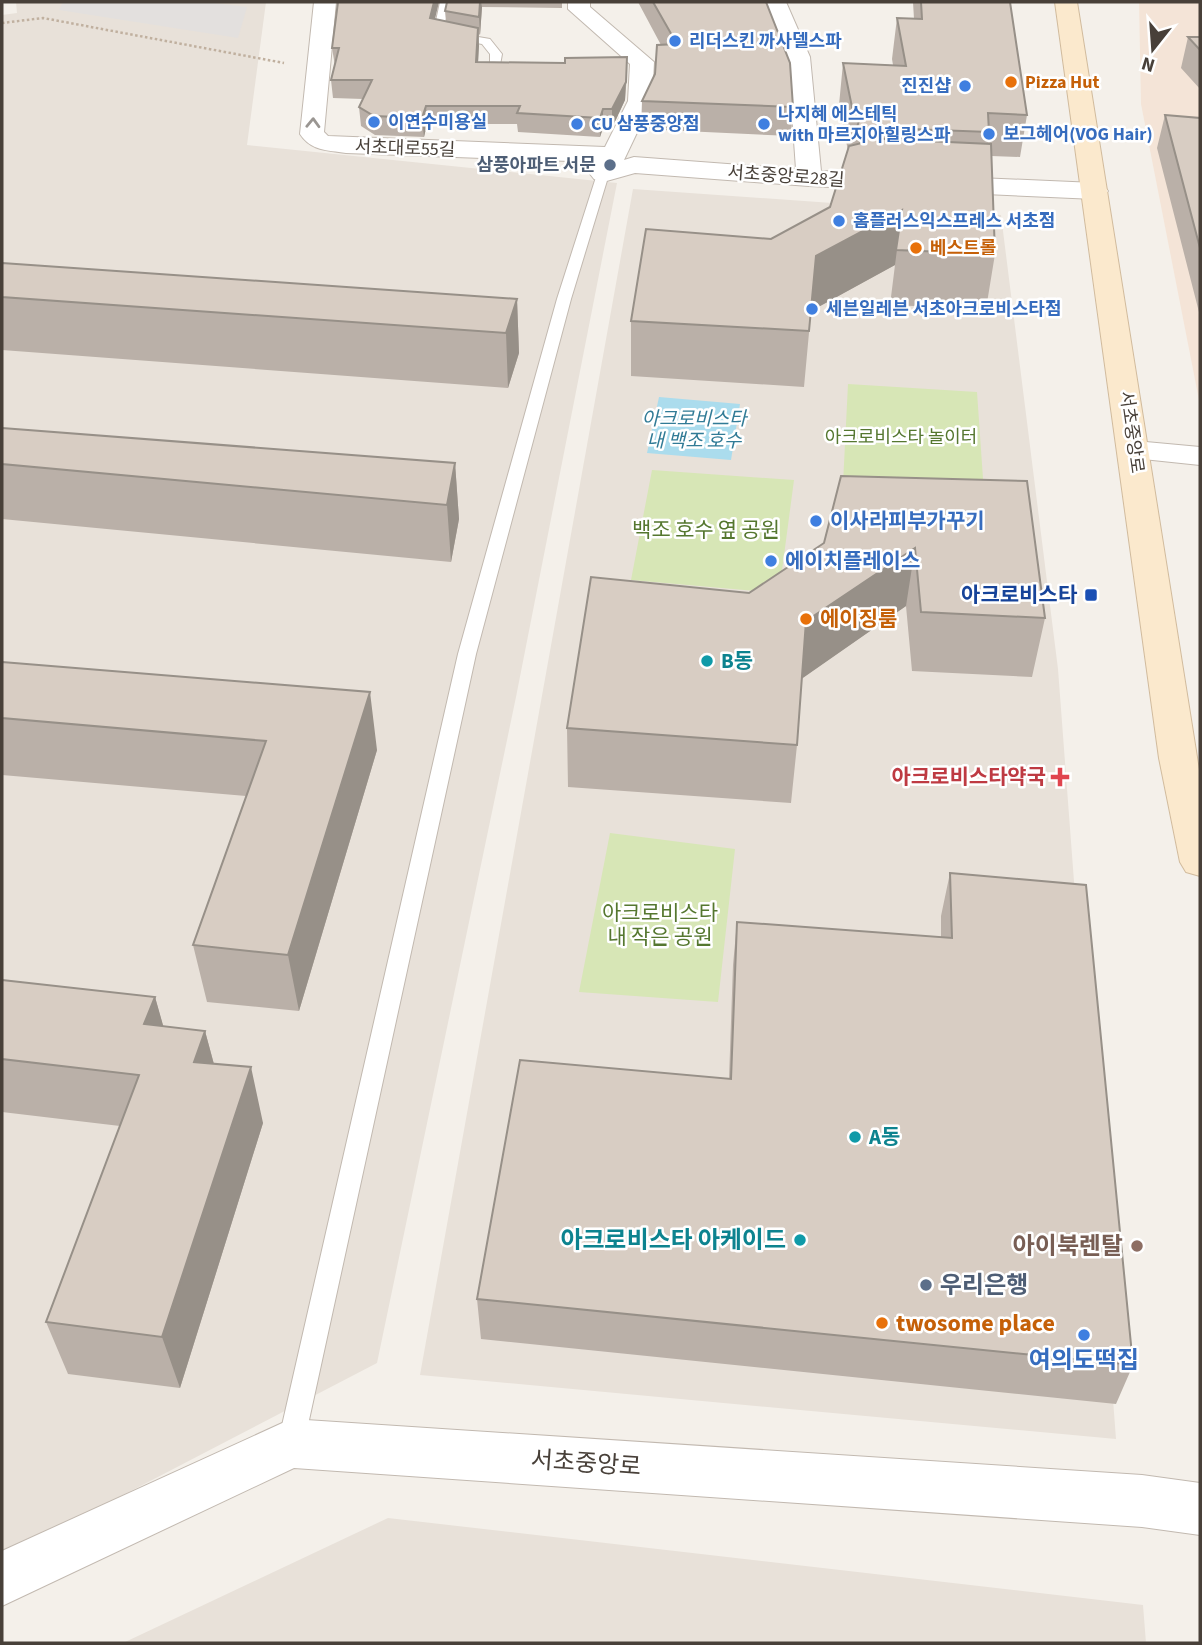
<svg xmlns="http://www.w3.org/2000/svg" width="1202" height="1645" viewBox="0 0 1202 1645" font-family="'Source Sans 3','Noto Sans KR',sans-serif">
  <rect width="100%" height="100%" fill="#f4f0ea"/>
  <path fill="#e8e1d9" d="M 16,2 L 266,2 L 247,145 L 617,183 L 516,697 L 377,1363 L 2,1558 L 2,15 L 17,13 Z
    M 633,189 L 1001,215 L 1058,669 L 1116,1439 L 420,1375 Z
    M 388,1518 L 1143,1605 L 1146,1643 L 123,1643 Z"/>
  <path fill="#f4e4d7" d="M 1139,2 L 1200,2 L 1200,405 L 1141,104 Z"/>
  <path fill="#d7e6b6" d="M 848,384 L 977,392 L 984,493 L 843,484 Z
    M 652,470 L 794,480 L 779,593 L 631,580 Z
    M 610,833 L 735,849 L 718,1002 L 579,992 Z"/>
  <path fill="#e3e0de" d="M 63,2 L 207,2 L 247,7 L 238,38 L 59,10 Z"/>
  <path fill="#abdced" d="M 659,397 L 740,404 L 731,460 L 647,453 Z"/>
  <g fill="none" stroke-linecap="round" stroke-linejoin="round">
    <defs>
      <path id="service" d="M 440,2 L 450,2 L 443,31 L 490,39 L 502,54 L 500,65 L 516,72 L 516,76 L 508,76 L 490,69 L 490,54 L 482,44 L 433,35 Z
        M 603,170 L 609,174 L 571,299 L 476,654 L 304,1443 L 300,1452 L 291,1455 L 282,1452 L 278,1443 L 458,654 L 557,299 L 597,174 Z"/>
      <path id="minor" d="M 314,2 L 336,2 L 324,132 L 328,136 L 605,147 L 628,101 L 630,64 L 568,9 L 568,2 L 590,2 L 590,7 L 654,62 L 652,101 L 624,160 L 634,157 L 796,169 L 788,57 L 764,2 L 786,2 L 810,57 L 821,171 L 1095,183 L 1104,186 L 1108,191 L 1104,196 L 1095,199 L 809,186 L 635,173 L 603,182 L 594,179 L 590,174 L 597,162 L 346,153 C 327,150 311,151 300,134 Z
        M 1135,441 L 1200,447 L 1200,465 L 1124,457 L 1120,450 L 1124,443 Z
        M 291,1419 L 1142,1475 L 1200,1483 L 1200,1535 L 1142,1527 L 294,1468 L 2,1606 L 2,1551 Z"/>
      <path id="secondary" d="M 1055,2 L 1077,2 L 1200,776 L 1200,876 L 1186,872 L 1180,862 L 1159,758 Z"/>
    </defs>
    <use href="#service" stroke="#c2b9b0" stroke-width="2"/>
    <use href="#minor" stroke="#c2b9b0" stroke-width="2"/>
    <use href="#secondary" stroke="#d1bb9d" stroke-width="2"/>
    <path stroke="#c0b09f" stroke-width="2.5" stroke-dasharray="2.5 2.5" stroke-linecap="butt" d="M 2,23 L 43,18 L 284,63"/>
    <use href="#service" fill="#fff" fill-rule="evenodd"/>
    <use href="#minor" fill="#fff" fill-rule="evenodd"/>
    <use href="#secondary" fill="#fbe9cd" fill-rule="evenodd"/>
  </g>
  <path fill="#bab0a8" d="M 447,2 L 562,2 L 562,8 L 482,7 L 480,35 L 479,34 L 478,62 L 627,75 L 625,100 L 612,128 L 603,128 L 600,137 L 518,132 L 517,124 L 427,124 L 424,137 L 375,135 L 361,126 L 359,107 L 363,99 L 333,98 L 331,80 L 335,66 L 332,48 L 435,20 L 446,22 L 445,11 Z
    M 638,2 L 766,2 L 793,107 L 791,136 L 641,129 L 642,101 L 655,74 L 661,45 Z
    M 913,2 L 1010,2 L 1027,115 L 1020,157 L 991,156 L 995,254 L 986,309 L 890,305 L 895,265 L 811,311 L 804,387 L 631,376 L 631,321 L 771,239 L 830,207 L 848,151 L 839,105 L 843,63 L 893,65 L 892,59 L 897,18 L 914,19 Z
    M 1188,37 L 1200,37 L 1200,89 L 1181,68 Z
    M 1165,115 L 1200,118 L 1200,316 L 1157,148 Z
    M 2,263 L 517,299 L 519,353 L 508,388 L 2,350 Z
    M 2,428 L 455,463 L 459,519 L 451,562 L 2,519 Z
    M 841,476 L 1045,618 L 1032,677 L 912,671 L 906,606 L 802,678 L 797,745 L 791,803 L 568,787 L 567,728 L 749,593 L 824,543 Z
    M 2,662 L 377,750 L 299,1011 L 207,1002 L 193,945 L 246,796 L 2,775 Z
    M 950,873 L 1133,1365 L 1116,1404 L 481,1339 L 477,1299 L 729,1079 L 733,965 L 737,922 L 941,937 L 941,916 Z
    M 2,980 L 155,997 L 163,1026 L 205,1031 L 214,1064 L 263,1123 L 180,1388 L 68,1374 L 46,1322 L 120,1126 L 2,1112 Z"/>
  <path fill="#979088" d="M 434,2 L 439,2 L 431,36 L 430,18 Z
    M 480,2 L 481,2 L 482,7 L 480,35 L 479,17 Z
    M 478,28 L 479,46 L 477,81 L 476,62 Z
    M 627,57 L 625,100 L 612,128 L 612,109 Z
    M 426,106 L 427,124 L 424,137 L 422,118 Z
    M 603,109 L 603,128 L 600,137 L 600,118 Z
    M 902,210 L 895,265 L 811,311 L 816,256 Z
    M 517,299 L 519,353 L 508,388 L 506,333 Z
    M 455,463 L 459,519 L 451,562 L 447,505 Z
    M 915,548 L 906,606 L 800,680 L 806,621 Z
    M 370,692 L 377,750 L 299,1011 L 288,955 Z
    M 155,997 L 171,1053 L 144,1024 Z
    M 205,1031 L 220,1087 L 194,1062 Z
    M 251,1067 L 263,1123 L 180,1388 L 162,1337 Z"/>
  <path fill="#d8cdc3" stroke="#979088" stroke-width="2" d="M 338,2 L 434,2 L 430,18 L 478,28 L 476,62 L 565,63 L 565,58 L 627,57 L 626,82 L 612,109 L 603,109 L 600,118 L 517,113 L 520,106 L 426,106 L 422,118 L 374,116 L 359,107 L 372,80 L 331,80 L 339,48 L 332,48 Z
    M 447,2 L 480,2 L 479,17 L 445,11 Z
    M 653,2 L 766,2 L 790,63 L 793,107 L 642,101 L 655,74 L 657,45 L 677,44 Z
    M 921,2 L 1010,2 L 1027,115 L 988,113 L 989,132 L 857,127 L 862,112 L 853,112 L 843,63 L 906,66 L 897,18 L 922,19 Z
    M 1188,37 L 1200,37 L 1200,50 Z
    M 1165,115 L 1200,118 L 1200,248 Z
    M 861,138 L 991,144 L 995,254 L 896,250 L 902,210 L 816,256 L 809,331 L 631,321 L 646,229 L 771,239 L 830,207 L 849,146 L 862,143 Z
    M 2,263 L 517,299 L 506,333 L 2,297 Z
    M 2,428 L 455,463 L 447,505 L 2,464 Z
    M 841,476 L 1027,481 L 1045,618 L 921,612 L 915,548 L 806,621 L 797,745 L 567,728 L 591,577 L 749,593 L 824,543 Z
    M 2,662 L 370,692 L 288,955 L 193,945 L 266,741 L 2,718 Z
    M 950,873 L 1086,885 L 1133,1365 L 477,1299 L 520,1060 L 731,1079 L 737,922 L 952,938 Z
    M 2,980 L 155,997 L 144,1024 L 205,1031 L 194,1062 L 251,1067 L 162,1337 L 46,1322 L 139,1075 L 2,1059 Z"/>
  <defs><path id="oneway-chevron" d="M-2-3.5L2.5 0L-2 3.5" fill="none" stroke-width="1.6" stroke-linecap="round" stroke-linejoin="round" transform="scale(1.75)"/></defs>
  <use stroke="#9a9692" href="#oneway-chevron" transform="translate(313 123) rotate(-88)"/>
  <g fill="#3f7fe0" stroke="#fff" stroke-width="2.5">
    <circle cx="675" cy="41" r="7"/>
    <circle cx="965" cy="86" r="7"/>
    <circle cx="374" cy="122" r="7"/>
    <circle cx="577" cy="124" r="7"/>
    <circle cx="764" cy="124" r="7"/>
    <circle cx="989" cy="134" r="7"/>
    <circle cx="839" cy="221" r="7"/>
    <circle cx="812" cy="309" r="7"/>
    <circle cx="816" cy="521" r="7"/>
    <circle cx="771" cy="561" r="7"/>
    <circle cx="1084" cy="1335" r="7"/>
  </g>
  <g fill="#e8710a" stroke="#fff" stroke-width="2.5">
    <circle cx="1011" cy="82" r="7"/>
    <circle cx="916" cy="248" r="7"/>
    <circle cx="806" cy="619" r="7"/>
    <circle cx="882" cy="1323" r="7"/>
  </g>
  <g fill="#5c6f8a" stroke="#fff" stroke-width="2.5">
    <circle cx="610" cy="165" r="7"/>
    <circle cx="926" cy="1285" r="7"/>
  </g>
  <rect fill="#1a4fb4" stroke="#fff" stroke-width="2.5" x="1084" y="588" width="14" height="14" rx="3.5"/>
  <g fill="#0f9aa8" stroke="#fff" stroke-width="2.5">
    <circle cx="707" cy="661" r="7"/>
    <circle cx="855" cy="1137" r="7"/>
    <circle cx="800" cy="1240" r="7"/>
  </g>
  <path fill="#e0444e" stroke="#fff" stroke-width="2.5" d="M1056.5 766.5h7v7h7v7h-7v7h-7v-7h-7v-7h7z"/>
  <circle fill="#8d6e63" stroke="#fff" stroke-width="2.5" cx="1137" cy="1246" r="7"/>
  <g text-anchor="middle" stroke-width="5" stroke-linejoin="round" paint-order="stroke">
    <g font-size="18" font-weight="bold" fill="#366cbe" stroke="#fff" text-anchor="start">
      <text x="689" y="47">리더스킨 까사델스파</text>
      <text x="951" y="92" text-anchor="end">진진샵</text>
      <text x="778" y="120">나지혜 에스테틱<tspan x="778" dy="21">with 마르지아힐링스파</tspan></text>
      <text x="388" y="128">이연수미용실</text>
      <text x="591" y="130">CU 삼풍중앙점</text>
      <text x="1003" y="140">보그헤어(VOG Hair)</text>
      <text x="853" y="227">홈플러스익스프레스 서초점</text>
      <text x="826" y="315">세븐일레븐 서초아크로비스타점</text>
    </g>
    <g font-size="18" font-weight="bold" fill="#c56008" stroke="#fff" text-anchor="start">
      <text x="1025" y="88">Pizza Hut</text>
      <text x="930" y="254">베스트롤</text>
    </g>
    <g font-size="18" fill="#484039" stroke="#fff">
      <text transform="translate(405 148) rotate(2)" y="6">서초대로55길</text>
      <text transform="translate(786 176) rotate(4)" y="6">서초중앙로28길</text>
      <text transform="translate(1132 432) rotate(82)" y="6">서초중앙로</text>
    </g>
    <g font-size="18" font-weight="bold" fill="#4e5e75" stroke="#fff" text-anchor="end">
      <text x="596" y="171">삼풍아파트 서문</text>
    </g>
    <g font-size="18" fill="#55772f" stroke="#fff">
      <text x="901" y="443">아크로비스타 놀이터</text>
    </g>
    <g font-size="19" font-style="italic" fill="#317b96" stroke="#fff">
      <text x="694" y="425">아크로비스타<tspan x="694" dy="22">내 백조 호수</tspan></text>
    </g>
    <g font-size="21" font-weight="bold" fill="#366cbe" stroke="#fff" text-anchor="start">
      <text x="830" y="528">이사라피부가꾸기</text>
      <text x="785" y="568">에이치플레이스</text>
    </g>
    <g font-size="21" fill="#55772f" stroke="#fff">
      <text x="706" y="537">백조 호수 옆 공원</text>
      <text x="660" y="920">아크로비스타<tspan x="660" dy="24">내 작은 공원</tspan></text>
    </g>
    <g font-size="21" font-weight="bold" fill="#164399" stroke="#fff" text-anchor="end">
      <text x="1077" y="602">아크로비스타</text>
    </g>
    <g font-size="21" font-weight="bold" fill="#c56008" stroke="#fff" text-anchor="start">
      <text x="820" y="626">에이징룸</text>
    </g>
    <g font-size="21" font-weight="bold" fill="#0d838f" stroke="#fff" text-anchor="start">
      <text x="721" y="668">B동</text>
      <text x="869" y="1144">A동</text>
    </g>
    <g font-size="21" font-weight="bold" fill="#be3a42" stroke="#fff" text-anchor="end">
      <text x="1046" y="784">아크로비스타약국</text>
    </g>
    <g font-size="24" font-weight="bold" fill="#0d838f" stroke="#fff" text-anchor="end">
      <text x="786" y="1248">아크로비스타 아케이드</text>
    </g>
    <g font-size="24" font-weight="bold" fill="#785e54" stroke="#fff" text-anchor="end">
      <text x="1123" y="1254">아이북렌탈</text>
    </g>
    <g font-size="24" font-weight="bold" fill="#4e5e75" stroke="#fff" text-anchor="start">
      <text x="940" y="1293">우리은행</text>
    </g>
    <g font-size="24" font-weight="bold" fill="#c56008" stroke="#fff" text-anchor="start">
      <text x="896" y="1331">twosome place</text>
    </g>
    <g font-size="24" font-weight="bold" fill="#366cbe" stroke="#fff">
      <text x="1084" y="1368">여의도떡집</text>
    </g>
    <g font-size="24" fill="#484039" stroke="#fff">
      <text transform="translate(586 1463) rotate(4)" y="8">서초중앙로</text>
    </g>
  </g>
  <rect width="1202" height="1645" fill="none" stroke="#484039" stroke-width="7"/>
  <g transform="translate(1153 49) rotate(197)" stroke="#ffffff" stroke-width="5" paint-order="stroke">
  <path d="M0-5L12 26L0 18L-12 26Z" fill="#484039"/>
  <text y="-10" font-size="19" font-weight="bold" text-anchor="middle" fill="#484039">N</text>
  </g>
</svg>
